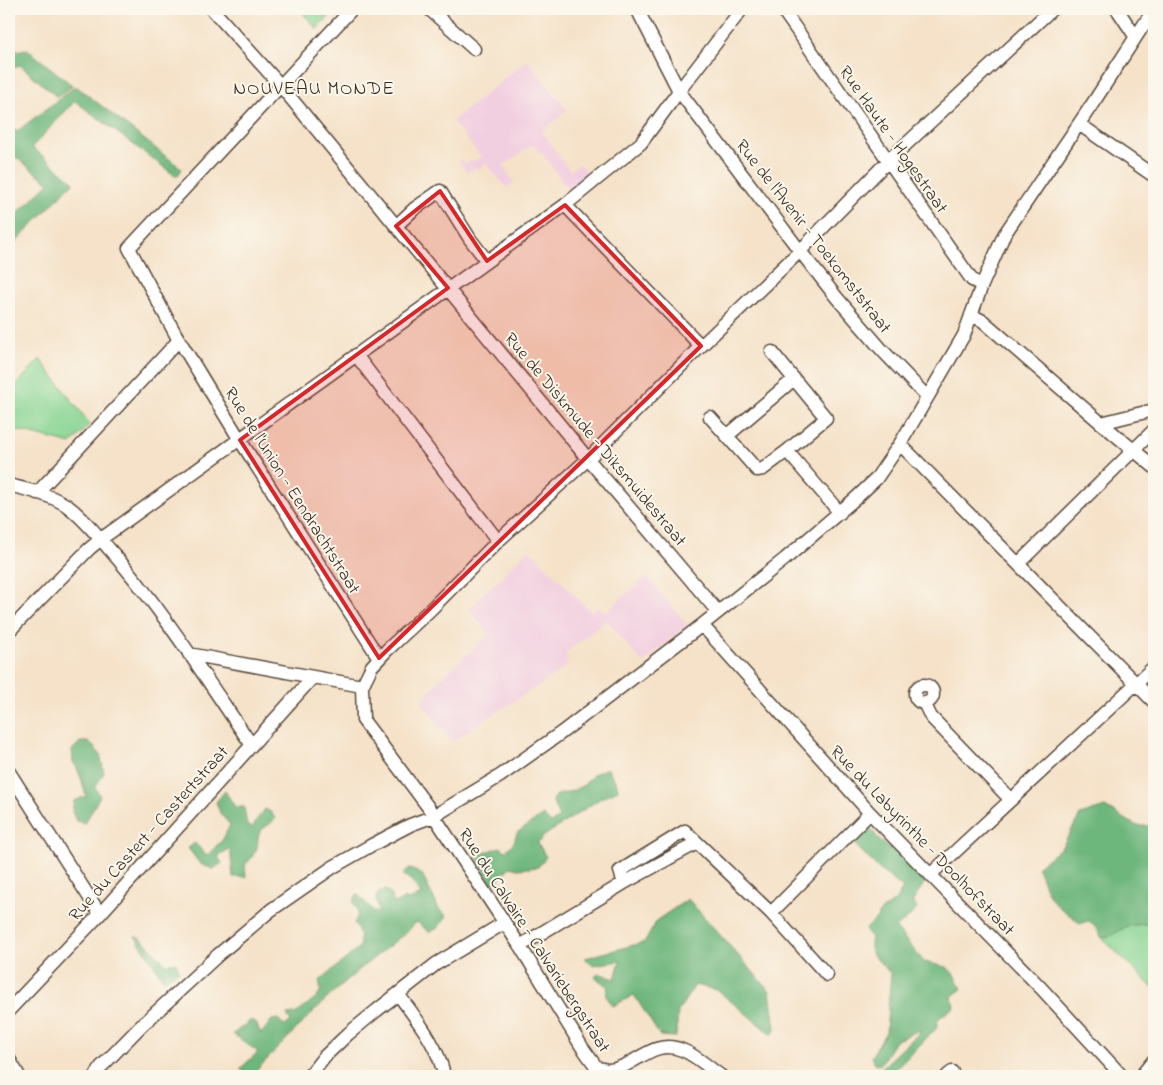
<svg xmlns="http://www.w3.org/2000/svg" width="1163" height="1085" viewBox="0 0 1163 1085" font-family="'Indie Flower',sans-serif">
  <rect width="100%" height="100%" fill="#fbf7ec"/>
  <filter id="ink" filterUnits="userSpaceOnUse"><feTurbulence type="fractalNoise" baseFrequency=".02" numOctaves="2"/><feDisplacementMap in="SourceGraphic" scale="10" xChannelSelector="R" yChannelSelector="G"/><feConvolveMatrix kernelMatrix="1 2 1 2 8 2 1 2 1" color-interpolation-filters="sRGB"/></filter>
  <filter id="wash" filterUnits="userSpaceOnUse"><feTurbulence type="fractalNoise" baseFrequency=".0096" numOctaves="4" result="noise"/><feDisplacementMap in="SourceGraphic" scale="20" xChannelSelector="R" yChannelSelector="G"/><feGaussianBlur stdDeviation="1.12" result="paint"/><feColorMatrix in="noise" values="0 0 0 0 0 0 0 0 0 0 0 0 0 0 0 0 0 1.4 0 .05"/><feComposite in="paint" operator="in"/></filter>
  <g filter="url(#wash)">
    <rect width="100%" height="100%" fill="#f5e2c9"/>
    <path fill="#f2cfe0" d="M 527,60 L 567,110 L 542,132 L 570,171 L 580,164 L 590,177 L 570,192 L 543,154 L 541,155 L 533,144 L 503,166 L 514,182 L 507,188 L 486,164 L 478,169 L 475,167 L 467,172 L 459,161 L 461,159 L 465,164 L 471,160 L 474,162 L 481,157 L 453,121 Z
      M 529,549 L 591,612 L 597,607 L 606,612 L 647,576 L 687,625 L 643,663 L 607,620 L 566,652 L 567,665 L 558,673 L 452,741 L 421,701 L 440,679 L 490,634 L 469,609 Z"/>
    <path fill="#87d492" stroke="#617f58" d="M 299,9 L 336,9 L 317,29 Z
      M 40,359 L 90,424 L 71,444 L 9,428 L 9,393 Z
      M 1154,923 L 1154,989 L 1102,938 L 1112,935 L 1127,926 Z"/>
    <path fill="#6db67c" stroke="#54704d" d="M 27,49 L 73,86 L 57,97 L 20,65 L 9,69 L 9,52 Z
      M 76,86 L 182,169 L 177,177 L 75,101 L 32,147 L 74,182 L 9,249 L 9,221 L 49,183 L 9,152 L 9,123 L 16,132 Z
      M 80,742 L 89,742 L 100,754 L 104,773 L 95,787 L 100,796 L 85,823 L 76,821 L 72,812 L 74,801 L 86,796 L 82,781 L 77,768 L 73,762 L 72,750 Z
      M 607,768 L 617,784 L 618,790 L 601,798 L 544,836 L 537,844 L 541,848 L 546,857 L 538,867 L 518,869 L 510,867 L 492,885 L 476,856 L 500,847 L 506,851 L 514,842 L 517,833 L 543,815 L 551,823 L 559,818 L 552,799 L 557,795 L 572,791 L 584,785 L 594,774 Z
      M 225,791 L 235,807 L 244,807 L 247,826 L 253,827 L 257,819 L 265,809 L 271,812 L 275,819 C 271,825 264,826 260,832 C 257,837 258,843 257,848 C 254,855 250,860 245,865 L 246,877 L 233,877 L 230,848 L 218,857 L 222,863 L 213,869 L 200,864 L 188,848 L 195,843 L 207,856 L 223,839 L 230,825 L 220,813 L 216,802 Z
      M 1105,807 L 1137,826 L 1154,826 L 1154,923 L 1127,926 L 1112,935 L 1102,938 L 1095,926 L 1088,921 L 1080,924 C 1073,916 1062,911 1055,903 C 1046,893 1043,879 1037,867 L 1062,847 L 1080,815 Z
      M 867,823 L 880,841 L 902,857 L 926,880 L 913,901 L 917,909 L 906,920 L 895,927 L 924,962 L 947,967 L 954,974 L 962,989 L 952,996 L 954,1007 L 938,1019 L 936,1029 L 889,1076 L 873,1076 L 917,1035 L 921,1029 L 895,1041 L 880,1065 L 875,1063 L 871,1057 L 886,1032 L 891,974 L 871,953 L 871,938 L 865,930 L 877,918 L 880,912 L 895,901 L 903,888 L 880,870 L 851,841 Z
      M 409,868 L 423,875 C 425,883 428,886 431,893 C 438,904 435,909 447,916 L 438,928 L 429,932 L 417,922 C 397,942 373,957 352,976 C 316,1007 284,1042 251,1076 L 240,1069 L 258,1052 L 233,1034 L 251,1020 L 256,1023 L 261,1034 L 272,1020 L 278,1019 L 285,1026 L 291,1021 L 287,1015 C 298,1014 300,1011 308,1004 C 318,995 323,997 319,981 L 359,948 C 361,938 360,932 354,923 C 360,914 358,910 353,902 L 357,894 L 374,911 L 379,913 L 376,897 L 379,892 L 385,890 L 391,894 L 394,903 L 399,902 L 404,898 L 409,900 L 421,894 L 411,880 L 403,875 Z
      M 688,899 L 770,991 L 775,1029 L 772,1035 L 717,990 L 695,985 L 678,1011 L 676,1037 L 660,1036 L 634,995 L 613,1006 L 606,996 L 608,987 L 595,977 L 598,973 L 615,979 L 620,961 L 592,965 L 585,958 L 645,942 L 657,920 Z
      M 135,936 L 142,939 L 166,964 L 176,962 L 179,970 L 164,980 Z"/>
  </g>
  <g filter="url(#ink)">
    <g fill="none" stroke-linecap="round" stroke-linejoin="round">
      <defs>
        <path id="minor" d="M 212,9 L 280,85 L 588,459 L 718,612
          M 352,9 L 129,248 L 176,335 L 240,440 L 379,658
          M 429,9 L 474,49
          M 637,9 L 679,91 L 800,251 L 837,298 L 882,350 L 927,397
          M 782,9 L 972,280 L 982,285
          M 1117,9 L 1135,36
          M 1079,124 L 1154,176
          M 565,205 L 701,346
          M 396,226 L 414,209 L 440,191 L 470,239 L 487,261
          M 971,315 L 983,321 L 1101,423 L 1154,467
          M 772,352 L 794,379
          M 356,355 L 498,541
          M 710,417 L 727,436
          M 1101,423 L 1154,410
          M 900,444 L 1154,702
          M 787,451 L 826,418 L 794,379 L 727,436 L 757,470 L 763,469 L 787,451 L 840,513
          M 9,485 C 28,490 49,494 66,505 C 83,517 97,535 111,551 C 163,610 206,679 251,744
          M 37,493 L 179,340
          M 1018,564 L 1154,430
          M 702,625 L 870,813 L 1041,988 L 1122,1076
          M 9,631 L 89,549 L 101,539 L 565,205 L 641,143 L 679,91 L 742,9
          M 189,654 L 362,686
          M915 694a9 9 0 1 1 18 0a9 9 0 1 1-18 0Z
          M 924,703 L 931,717 L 1011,800
          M 9,772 L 100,914
          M 931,874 L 1154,667
          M 624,883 L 620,871 L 685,831 L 771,913
          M 520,946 L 624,883 L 697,843
          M 827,975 L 771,913 L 870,813
          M 398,994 C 415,1017 440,1048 444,1076
          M 9,1010 L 100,914 L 313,677
          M 9,1059 L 19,1076
          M 96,1076 L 101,1067 L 139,1028 L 218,955 L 271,910 L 333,867 L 370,846 L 410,825 L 434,816 L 500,776 L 561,733 L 702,625 L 785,559 L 856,498 L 876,479 L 900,444 L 964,335 L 982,285 L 1004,235 L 1093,103 L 1154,9
          M 309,1076 L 324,1057 L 348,1034 L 376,1011 L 436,964 L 504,923
          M 721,1076 C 709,1068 696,1055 682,1050 C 653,1037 633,1069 609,1070 C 605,1070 600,1068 597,1068 L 582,1047 L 520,946 L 428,807 L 363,720 L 362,686 L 372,666 L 387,650 L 431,609 L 498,541 L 588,459 L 701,346 L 800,251 L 888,161 L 1052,9
          M 947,1076 L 952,1072
          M 1141,1076 L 1154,1060"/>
      </defs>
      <use href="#minor" stroke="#574638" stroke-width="15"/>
      <use href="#minor" stroke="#fff" stroke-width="12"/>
    </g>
  </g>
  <path fill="#d62828" fill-opacity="0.2" stroke="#d62828" stroke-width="4" stroke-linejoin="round" d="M 440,191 L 487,261 L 565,205 L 701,346 L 379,658 L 240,440 L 448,288 L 396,226 Z"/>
  <g text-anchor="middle" stroke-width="4" stroke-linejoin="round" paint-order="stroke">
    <g font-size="18" fill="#3b2a1e" stroke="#fbf7ec">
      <text transform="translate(894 139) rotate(55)" y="6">Rue Haute - Hogestraat</text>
      <text transform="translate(814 236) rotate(52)" y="6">Rue de l'Avenir - Toekomststraat</text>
      <text transform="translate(596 439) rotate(50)" y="6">Rue de Diskmude - Diksmuidestraat</text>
      <text transform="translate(293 490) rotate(58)" y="6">Rue de l'Union - Eendrachtstraat</text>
      <text transform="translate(148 833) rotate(-48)" y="6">Rue du Castert - Castertstraat</text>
      <text transform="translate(923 840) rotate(46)" y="6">Rue du Labyrinthe - Doolhofstraat</text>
      <text transform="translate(535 940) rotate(57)" y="6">Rue du Calvaire - Calvariebergstraat</text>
    </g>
    <g font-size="19" letter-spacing="1" fill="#3b2a1e" stroke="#fbf7ec">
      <text x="314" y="94">NOUVEAU MONDE</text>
    </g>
  </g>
  <rect width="1163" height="1085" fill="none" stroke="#fbf7ec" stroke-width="30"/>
</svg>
